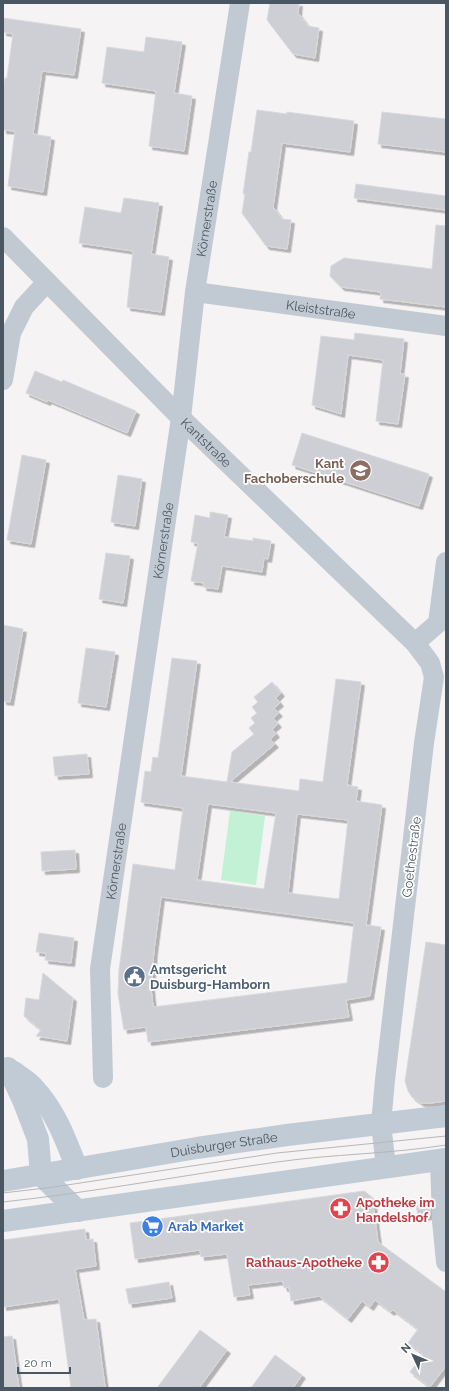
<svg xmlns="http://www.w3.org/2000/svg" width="449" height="1391" viewBox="0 0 449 1391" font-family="Raleway,sans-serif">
  <defs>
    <filter id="shadow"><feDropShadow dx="3.5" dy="3.5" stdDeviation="0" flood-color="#0004"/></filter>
  </defs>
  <rect width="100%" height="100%" fill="#f5f3f3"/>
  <path fill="#c3f1d5" d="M 230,811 L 265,816 L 256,885 L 221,880 Z"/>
  <path fill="#cdcfd5" stroke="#d7d9de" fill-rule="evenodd" filter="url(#shadow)" d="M 270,3 L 299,3 L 298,13 L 308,26 L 319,28 L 315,58 L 293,54 L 267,20 Z
    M 3,18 L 81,29 L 74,75 L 42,71 L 33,134 L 51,137 L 43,192 L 8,186 L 15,131 L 3,130 L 3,92 L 5,78 L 7,78 L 13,34 L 3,32 Z
    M 146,37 L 182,42 L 174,93 L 192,96 L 184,151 L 149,146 L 156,91 L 102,83 L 107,47 L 144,52 Z
    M 257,110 L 287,114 L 287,112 L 354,121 L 350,152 L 282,143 L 273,207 L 282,219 L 291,220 L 287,249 L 266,246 L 242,213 L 245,194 L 243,194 L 249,152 L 251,152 Z
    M 382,112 L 446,119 L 446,152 L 378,144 Z
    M 356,184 L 446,196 L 446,210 L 354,198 Z
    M 124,198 L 159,203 L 151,254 L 169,257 L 161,312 L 127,307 L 133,251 L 79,243 L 85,207 L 121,213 Z
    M 436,225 L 446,226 L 446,307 L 380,299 L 381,292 L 341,287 L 330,276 L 331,266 L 344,258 L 432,269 Z
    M 355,333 L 404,339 L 400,374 L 405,374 L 398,424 L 376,421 L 383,360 L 348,355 L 341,414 L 312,405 L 321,336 L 354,340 Z
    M 35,371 L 62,382 L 63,380 L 136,411 L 127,433 L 48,400 L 47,402 L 26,393 Z
    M 302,433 L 429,474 L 419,506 L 292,465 Z
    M 22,455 L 46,460 L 31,544 L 7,540 Z
    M 118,475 L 142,479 L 135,526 L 111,522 Z
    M 210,512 L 228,515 L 224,537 L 253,541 L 253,538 L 271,541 L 268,559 L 264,558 L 262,572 L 222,566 L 218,589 L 203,587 L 204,583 L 191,581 L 198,543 L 191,542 L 195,515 L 210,518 Z
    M 106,553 L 130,556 L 123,603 L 99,599 Z
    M 3,625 L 23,629 L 10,702 L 3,701 Z
    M 86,648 L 115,652 L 106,707 L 78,703 Z
    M 172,658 L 197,661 L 181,776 L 227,782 L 232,752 L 254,734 L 249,728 L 255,723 L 251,718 L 257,713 L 252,707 L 258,702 L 254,697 L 272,682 L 281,693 L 276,698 L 280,703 L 274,708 L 279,713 L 273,718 L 278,724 L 272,729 L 276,734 L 270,739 L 275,744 L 230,782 L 299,791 L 300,779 L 323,782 L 336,679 L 361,682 L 347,785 L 358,787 L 356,801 L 382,805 L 366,925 L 381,927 L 370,996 L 346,1000 L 349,1017 L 148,1042 L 146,1027 L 124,1030 L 118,994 L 119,970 L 133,864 L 175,870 L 183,808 L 141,802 L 145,771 L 151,772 L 153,757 L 158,758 ZM 208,804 L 276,813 L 264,889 L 197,880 ZM 297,814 L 348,820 L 339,899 L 288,893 ZM 161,897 L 354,923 L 347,983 L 153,1007 L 151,988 L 154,950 Z
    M 87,754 L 89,774 L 55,776 L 53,757 Z
    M 75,850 L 76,869 L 42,871 L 41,852 Z
    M 39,933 L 74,938 L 71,963 L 45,960 L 46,953 L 36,952 Z
    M 426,942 L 446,945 L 446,1101 L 431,1103 L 421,1103 L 412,1097 L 408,1091 L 405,1081 Z
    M 43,973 L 73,998 L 67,1041 L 36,1036 L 41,1030 L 24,1016 L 26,998 L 39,1000 Z
    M 364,1191 L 372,1197 L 378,1242 L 446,1292 L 446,1366 L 430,1387 L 410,1372 L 423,1354 L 408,1343 L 418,1329 L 393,1310 L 391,1312 L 375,1300 L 370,1307 L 362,1301 L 348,1319 L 319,1296 L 291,1301 L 289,1287 L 284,1288 L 283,1281 L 248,1285 L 250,1295 L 234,1297 L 227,1254 L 201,1257 L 200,1250 L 135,1259 L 130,1223 Z
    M 430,1201 L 430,1216 L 418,1217 L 416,1203 Z
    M 85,1229 L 86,1240 L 93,1239 L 96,1266 L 75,1269 L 84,1320 L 96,1319 L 105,1387 L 97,1388 L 71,1388 L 59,1299 L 3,1307 L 3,1240 Z
    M 169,1282 L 172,1298 L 129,1304 L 126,1289 Z
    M 200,1330 L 227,1350 L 199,1388 L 157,1388 Z
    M 12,1336 L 19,1388 L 3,1388 L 3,1337 Z
    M 275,1355 L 302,1375 L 293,1388 L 251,1388 Z"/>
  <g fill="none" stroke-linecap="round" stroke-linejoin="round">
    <g stroke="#c1cad2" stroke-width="20">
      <path id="s1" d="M 3,237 L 181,418 L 415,643 L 430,663 L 434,677 L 424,743 L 385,1080 L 381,1124 L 386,1167"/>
      <path id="s2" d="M 195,292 L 446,326"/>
      <path d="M 3,380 L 11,333 L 24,307 L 47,282"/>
      <path d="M 415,643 L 438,623 L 446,562"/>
      <path id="s3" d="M 103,1078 L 100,969 L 181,418 L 195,292 L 240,3"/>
      <path d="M 440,1160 L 442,1221 L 446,1262"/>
    </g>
    <g stroke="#c1cbd6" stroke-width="22">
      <path d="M 8,1068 L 23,1100 L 38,1139 L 41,1175 L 78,1211"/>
      <path d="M 14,1072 C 20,1077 28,1081 33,1087 C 55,1110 66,1140 77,1169"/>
      <path id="s4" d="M 3,1181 L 197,1148 L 287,1135 L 446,1116"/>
      <path d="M 3,1221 L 446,1159"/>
    </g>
    <path stroke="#b5b8bd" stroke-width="1" d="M 3,1193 L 54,1187 L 277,1153 L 446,1136
      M 3,1202 C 95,1192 185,1175 277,1162 C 333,1154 390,1154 446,1145"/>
  </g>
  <defs>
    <symbol id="school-disc" viewBox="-11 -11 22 22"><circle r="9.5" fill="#8d6e63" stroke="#fff"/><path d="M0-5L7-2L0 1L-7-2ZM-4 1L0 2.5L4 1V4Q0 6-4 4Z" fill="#fff"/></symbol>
    <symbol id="civic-disc" viewBox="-11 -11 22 22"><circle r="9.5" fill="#5c6f8a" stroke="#fff"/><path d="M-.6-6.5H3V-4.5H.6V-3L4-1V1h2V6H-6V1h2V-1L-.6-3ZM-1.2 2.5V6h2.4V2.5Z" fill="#fff"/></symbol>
    <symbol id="pharmacy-disc" viewBox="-11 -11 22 22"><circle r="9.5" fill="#e0444e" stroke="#fff"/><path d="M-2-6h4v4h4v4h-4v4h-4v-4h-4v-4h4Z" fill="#fff"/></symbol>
    <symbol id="supermarket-disc" viewBox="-11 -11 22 22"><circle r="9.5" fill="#3f7fe0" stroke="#fff"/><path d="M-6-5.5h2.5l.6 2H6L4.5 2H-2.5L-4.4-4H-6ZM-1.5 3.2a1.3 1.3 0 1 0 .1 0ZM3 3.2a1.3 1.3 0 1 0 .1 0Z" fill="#fff"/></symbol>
  </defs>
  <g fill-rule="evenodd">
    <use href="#school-disc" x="348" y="458" width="25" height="25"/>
    <use href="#civic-disc" x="122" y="964" width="25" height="25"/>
    <use href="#pharmacy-disc" x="328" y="1196" width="25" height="25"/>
    <use href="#supermarket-disc" x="140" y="1214" width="25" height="25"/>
    <use href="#pharmacy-disc" x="366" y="1250" width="25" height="25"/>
  </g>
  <g text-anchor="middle" stroke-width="3.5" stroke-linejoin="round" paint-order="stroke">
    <g font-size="13" fill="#4a5661" stroke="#fff">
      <text dy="5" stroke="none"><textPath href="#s3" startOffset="867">Körnerstraße</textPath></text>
      <text dy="5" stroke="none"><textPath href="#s2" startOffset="127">Kleiststraße</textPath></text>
      <text dy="5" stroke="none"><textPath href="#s1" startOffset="289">Kantstraße</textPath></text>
      <text dy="5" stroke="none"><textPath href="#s3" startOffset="542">Körnerstraße</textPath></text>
      <text transform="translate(411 857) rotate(-83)" y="5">Goethestraße</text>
      <text dy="5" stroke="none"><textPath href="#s3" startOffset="218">Körnerstraße</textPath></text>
      <text dy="5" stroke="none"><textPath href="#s4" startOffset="224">Duisburger Straße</textPath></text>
    </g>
    <g font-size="13" font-weight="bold" fill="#785e54" stroke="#fff" text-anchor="end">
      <text x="344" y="468">Kant<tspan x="344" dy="15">Fachoberschule</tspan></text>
    </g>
    <g font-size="13" font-weight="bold" fill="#4e5e75" stroke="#fff" text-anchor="start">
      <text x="150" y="974">Amtsgericht<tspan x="150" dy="15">Duisburg-Hamborn</tspan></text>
    </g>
    <g font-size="13" font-weight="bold" fill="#be3a42" stroke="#fff" text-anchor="start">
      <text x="356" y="1207">Apotheke im<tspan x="356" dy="15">Handelshof</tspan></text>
      <text x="362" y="1267" text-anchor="end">Rathaus-Apotheke</text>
    </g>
    <g font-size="13" font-weight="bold" fill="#366cbe" stroke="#fff" text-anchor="start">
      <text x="168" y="1231">Arab Market</text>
    </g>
  </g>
  <rect width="449" height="1391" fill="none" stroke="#4a5661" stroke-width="8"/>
  <g transform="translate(413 1355) rotate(314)" stroke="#ffffff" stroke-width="3" paint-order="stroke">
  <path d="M0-3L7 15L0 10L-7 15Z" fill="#4a5661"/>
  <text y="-6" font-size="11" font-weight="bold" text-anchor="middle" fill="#4a5661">N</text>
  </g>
  <path d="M18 1367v6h52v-6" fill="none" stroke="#4a5661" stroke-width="2"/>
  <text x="24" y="1367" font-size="12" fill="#4a5661" stroke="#ffffff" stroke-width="3" paint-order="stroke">20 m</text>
</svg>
